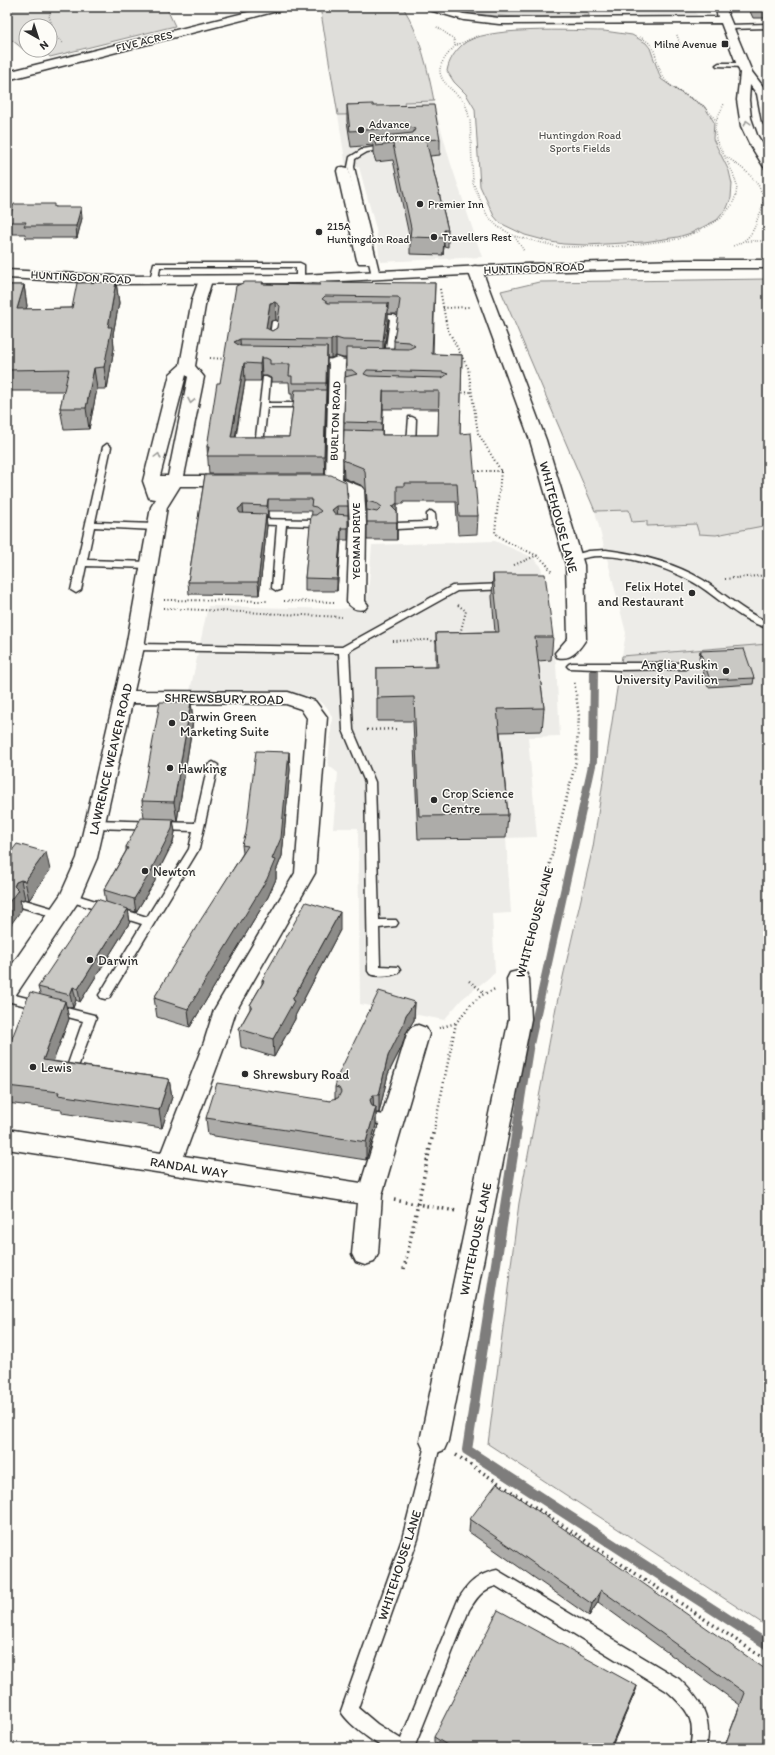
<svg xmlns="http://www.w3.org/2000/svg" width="775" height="1755" viewBox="0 0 775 1755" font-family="Itim,sans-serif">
  <rect width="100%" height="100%" fill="#fdfcf7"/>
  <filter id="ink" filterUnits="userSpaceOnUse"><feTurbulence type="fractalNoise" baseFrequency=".025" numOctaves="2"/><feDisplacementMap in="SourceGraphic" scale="8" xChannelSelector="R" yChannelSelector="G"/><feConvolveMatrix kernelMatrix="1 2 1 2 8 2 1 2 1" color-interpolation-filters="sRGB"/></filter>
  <g filter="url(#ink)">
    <path fill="#edece8" d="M 455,7 L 694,7 L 697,15 L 479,15 L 459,11 Z
      M 433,101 L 450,161 L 482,257 L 380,262 L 376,229 L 359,167 L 346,167 L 338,115 L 405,114 L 403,102 Z
      M 768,472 L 768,644 L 622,656 L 626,633 L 595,511 L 629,510 L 647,521 L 647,526 Z
      M 495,541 L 532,557 L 541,566 L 556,664 L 560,736 L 528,737 L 537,837 L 506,838 L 511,913 L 492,914 L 495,973 L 462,999 L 444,1020 L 360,1004 L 358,828 L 333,828 L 338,773 L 328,765 L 332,717 L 327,707 L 316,699 L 305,695 L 290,693 L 190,691 L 208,606 L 339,609 L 367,606 L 372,545 Z"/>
    <path fill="#dfdeda" stroke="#858482" d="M 7,7 L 166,7 L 175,26 L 50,57 L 43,50 L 50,50 L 50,26 L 26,26 L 26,49 L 23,49 L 7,36 Z
      M 320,7 L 403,7 C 420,34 428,70 434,101 L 404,102 L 406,114 L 338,115 Z
      M 455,7 L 596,7 L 596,8 L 588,9 L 589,16 C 564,16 471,21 455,7 Z
      M 604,31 L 632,35 L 646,43 L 650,48 L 661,79 L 678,91 L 704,106 L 714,122 L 713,139 L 729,171 L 732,184 L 731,198 L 727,208 L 717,220 L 691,233 L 678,237 L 644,242 L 586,245 L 563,244 L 551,242 L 525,235 L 500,223 L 494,216 L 480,186 L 475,109 L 466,94 L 454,82 L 447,71 C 449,60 454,53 462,45 C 483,25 574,31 604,31 Z
      M 768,279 L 768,525 L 716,535 L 699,534 L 696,524 L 647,526 L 647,521 L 632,522 L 629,510 L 595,511 L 501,291 L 539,282 Z
      M 768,644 L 768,1627 L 488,1444 L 519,1203 L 556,1007 L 593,847 L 622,656 Z"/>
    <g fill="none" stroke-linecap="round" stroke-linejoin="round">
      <path stroke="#7e7d7b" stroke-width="8" d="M 516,1130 L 529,1049 L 593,761 L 594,668"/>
      <path stroke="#7e7d7b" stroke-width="10" d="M 517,1129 L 467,1450 L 768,1645"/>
      <defs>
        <path id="lane" d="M 768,24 L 768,28 L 728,29 L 725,27 L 728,25 Z
          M 719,63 L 744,63 L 747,65 L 744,67 L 717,66 L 716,65 Z
          M 388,145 L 390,146 L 390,148 L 367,152 L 355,159 L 354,167 L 380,276 L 376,278 L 372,276 L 348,167 L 350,157 L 363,149 Z
          M 154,263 L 300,263 L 304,265 L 304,279 L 300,281 L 296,279 L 296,267 L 160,267 L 158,280 L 154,282 L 150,280 Z
          M 370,315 L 394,315 L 398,317 L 391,364 L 385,364 L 384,362 L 390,319 L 373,319 L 369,317 Z
          M 272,321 L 275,321 L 279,323 L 277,344 L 273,346 L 269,344 Z
          M 309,359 L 361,360 L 365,362 L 361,364 L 312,363 L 308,361 Z
          M 263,377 L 266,377 L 270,379 L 268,403 L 335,403 L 339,405 L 335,407 L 267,407 L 263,445 L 262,447 L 256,447 L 255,445 Z
          M 409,417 L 412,417 L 416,419 L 415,446 L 414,448 L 406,449 L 402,446 L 407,443 Z
          M 107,444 L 111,447 L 95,522 L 155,524 L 159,527 L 155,530 L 94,527 L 87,560 L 149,562 L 154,565 L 149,568 L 86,566 L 81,590 L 76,593 L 71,590 L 103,447 Z
          M 431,511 L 435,514 L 436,525 L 435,527 L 397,529 L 393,526 L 397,523 L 427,522 L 427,514 Z
          M 252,519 L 316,520 L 320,523 L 316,526 L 286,525 L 280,590 L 277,591 L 272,588 L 277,525 L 249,524 L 248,522 Z
          M 606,550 C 638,554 675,563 703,580 C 725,594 743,612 768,622 L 768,628 C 741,621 721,600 698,585 C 675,570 628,555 600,556 C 591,556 582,558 573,561 L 568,558 L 570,556 L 589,551 Z
          M 507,584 L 510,585 L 512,587 L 510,589 L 457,591 L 349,651 L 353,730 L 375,782 L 379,920 L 396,920 L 398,923 L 396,926 L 379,928 L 380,966 L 398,967 L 400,970 L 398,973 C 390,976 378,977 370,974 L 368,971 L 365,782 L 343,730 L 339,653 L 135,650 L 130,647 L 135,644 L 342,647 L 452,586 Z
          M 572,663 L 685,663 L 690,666 L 685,669 L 621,670 L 569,668 L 567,666 L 569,664 Z
          M 213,762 L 218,765 L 199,849 L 109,998 L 105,999 L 101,998 L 99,995 L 101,992 L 142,924 L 66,900 L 64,897 L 66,894 L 70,893 L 147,917 L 189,849 L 193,831 L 94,828 L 90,827 L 89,824 L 90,821 L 94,820 L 195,823 L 208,765 Z
          M 25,900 L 62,911 L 64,914 L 62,917 L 58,918 L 21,907 L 19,904 L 21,901 Z
          M 7,993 L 94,1015 L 96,1018 L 78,1067 L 74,1069 L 70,1067 L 68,1064 L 83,1021 L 7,1001 Z
          M 378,1114 L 396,1117 L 398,1121 L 396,1125 L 392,1126 L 374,1123 L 372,1119 L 374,1115 Z
          M 434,1434 L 439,1436 L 441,1441 L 418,1539 L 358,1708 L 377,1724 L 401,1739 L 458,1600 C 468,1583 478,1574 497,1570 L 679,1679 C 701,1700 713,1717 706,1748 L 690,1748 C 696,1719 688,1710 667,1691 L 496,1586 C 482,1589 476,1599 469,1610 L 414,1748 C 406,1748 394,1750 386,1748 C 375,1745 345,1721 341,1711 L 402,1539 L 427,1441 L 429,1436 Z"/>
        <path id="street" d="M 268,7 L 286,7 L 285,9 L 7,80 L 7,72 Z
          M 425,7 L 440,7 L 464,14 L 499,18 L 718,17 L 715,7 L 725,7 L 752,72 L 768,93 L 768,125 L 764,124 L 762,121 L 757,94 L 750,85 L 749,100 L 751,118 L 757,135 L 768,152 L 768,168 L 764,167 L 762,164 L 749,143 L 741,126 L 737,100 L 740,73 L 721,23 L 499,24 L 464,20 L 426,9 Z
          M 343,167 L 348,168 L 349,171 L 371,260 L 369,263 L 359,263 L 357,260 L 337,171 L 338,168 Z
          M 475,266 L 480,267 L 482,270 L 546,440 L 584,565 L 586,639 C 579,650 571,661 557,657 L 555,653 L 568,638 L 566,565 L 530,440 L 468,270 L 470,267 Z
          M 205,276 L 210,277 L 212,280 L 206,300 L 195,366 L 204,377 L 184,476 L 233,476 L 239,478 L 241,481 L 239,484 L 233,486 L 180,486 L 167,507 L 144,647 L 134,691 L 288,692 L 315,701 L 327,717 L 315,873 L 236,1011 L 226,1042 L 184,1156 L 361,1183 L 407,1034 L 410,1028 L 418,1025 L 426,1028 L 429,1034 L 382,1195 L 378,1254 L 374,1262 L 365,1265 L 356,1262 L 352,1254 L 357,1203 L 7,1149 L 7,1129 L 161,1153 L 204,1042 L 214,1010 L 295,873 L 307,718 L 301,709 L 286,704 L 132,703 L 97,858 L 78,902 L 15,996 L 7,999 L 7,972 L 61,894 L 77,858 L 126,647 L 151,507 L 156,499 L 149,498 L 143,481 L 170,374 L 180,365 L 192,300 L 200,277 ZM 186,375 L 188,377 L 168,476 L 160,476 Z
          M 337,357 L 342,359 L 345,362 L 342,479 L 362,487 L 364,490 L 366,523 L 365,601 L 368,605 L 365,609 C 357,611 352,609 347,602 L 350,523 L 348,493 L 332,486 L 313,484 L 311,481 L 313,478 L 326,476 L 329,362 L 332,359 Z
          M 518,971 L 526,973 L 529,979 L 531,1019 L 448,1441 L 444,1450 L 434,1454 L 424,1450 L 420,1441 L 509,1019 L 507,979 L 510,973 Z"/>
        <path id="primary" d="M 684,260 L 768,260 L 768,268 L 684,268 L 526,272 L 300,283 L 117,284 L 7,278 L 7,270 L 117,276 L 300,275 L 526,264 Z"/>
      </defs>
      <use href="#lane" stroke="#2b2b2b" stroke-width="3"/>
      <use href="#street" stroke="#2b2b2b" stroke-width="3"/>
      <use href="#primary" stroke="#2b2b2b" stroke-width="3"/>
      <path stroke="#2b2b2b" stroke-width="1.5" stroke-dasharray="0.5 2" stroke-linecap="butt" d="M 52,7 L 49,16 L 56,37 L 63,43
        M 437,27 L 454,39 L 455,46 C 441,62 432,71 450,88 C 455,93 460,97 464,102 C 467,107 468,114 470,120 L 473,183 L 487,215 L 497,226 L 514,236 L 559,247 L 626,246 L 678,239 L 697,232 L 720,219 L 732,205 L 736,195 L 737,186 L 733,173 L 716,140 L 715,131 L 716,121 L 724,104
        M 677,35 L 680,45
        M 50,37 L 55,34
        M 640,37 C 643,39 648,41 650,44 C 658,54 657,71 666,81 C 683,99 700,96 716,121
        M 455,46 L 479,35
        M 725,156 C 740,166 764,182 763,202 C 763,209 759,215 757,220 C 753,234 747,241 733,246
        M 763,202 L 768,211
        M 515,237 L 524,251
        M 745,241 L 768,241"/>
      <path stroke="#2b2b2b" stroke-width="2" stroke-dasharray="1 2.5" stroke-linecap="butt" d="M 440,289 L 447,328 L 468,368 L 478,433 L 501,471 L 495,533 C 501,538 507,542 514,545 C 531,554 542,554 552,573
        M 443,308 L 469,307
        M 210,358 L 227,359
        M 459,393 L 471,392
        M 472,471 L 501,471
        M 514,565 L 538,555
        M 725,579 L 768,575
        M 164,600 L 267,601
        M 284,601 L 335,602
        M 458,605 L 466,611 L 460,634
        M 163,608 L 342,617
        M 393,641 L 428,640 L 438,642"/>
      <path stroke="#2b2b2b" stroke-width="2.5" stroke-dasharray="1 3" stroke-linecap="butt" d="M 367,730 L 397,729
        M 525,961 L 576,761 L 579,716 L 574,680
        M 469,981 L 485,993
        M 439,1028 L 456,1023
        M 434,1130 L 456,1023 L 472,1003 L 482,995 L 495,989"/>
      <path stroke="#2b2b2b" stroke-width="3.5" stroke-dasharray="1.5 4" stroke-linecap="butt" d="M 394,1200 L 456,1211
        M 404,1269 L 434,1129
        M 456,1455 L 768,1661
        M 350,1748 L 352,1741"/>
      <use href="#lane" fill="#fdfcf7" fill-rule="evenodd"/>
      <use href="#street" fill="#fdfcf7" fill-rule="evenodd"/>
      <use href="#primary" fill="#fdfcf7" fill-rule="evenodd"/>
    </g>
    <path fill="#adaca9" stroke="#2b2b2b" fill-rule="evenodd" d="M 748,7 L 768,7 L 768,18 L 753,18 Z
      M 347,105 L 373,106 L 440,139 L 440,155 L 430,156 L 448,230 L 448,247 L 444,246 L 443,255 L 410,254 L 410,240 L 393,160 L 376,162 L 373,153 L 373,145 L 351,147 L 347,121 Z
      M 55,207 L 82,218 L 77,238 L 26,238 L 25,234 L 10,234 L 8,222 Z
      M 116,282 L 119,303 L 113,334 L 114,348 L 107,389 L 97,389 L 89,429 L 64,430 L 60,408 L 64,391 L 7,391 L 7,285 L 24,285 L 27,306 L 26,309 L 72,308 Z
      M 263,282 L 263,284 L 320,285 L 435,283 L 433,354 L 462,355 L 460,434 L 478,516 L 477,534 L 458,535 L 456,502 L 404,502 L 403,504 L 397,504 L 397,540 L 367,540 L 367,517 L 366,490 L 363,486 L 344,478 L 343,460 L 346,358 L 343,358 L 336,356 L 331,358 L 327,358 L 325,474 L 209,474 L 207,447 L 220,383 ZM 388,314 L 398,314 L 394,341 L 394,348 L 384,348 L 388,320 ZM 276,320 L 278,321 L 277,328 L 272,331 L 269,329 L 271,321 ZM 262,376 L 267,376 L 271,378 L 271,382 L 289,382 L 290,394 L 292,394 L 292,401 L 294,401 L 289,437 L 236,437 L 245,381 L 261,381 ZM 383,409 L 439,409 L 438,435 L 382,435 Z
      M 205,475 L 348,506 L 348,540 L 341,540 L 337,591 L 305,591 L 305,578 L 312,511 L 268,511 L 268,518 L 266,518 L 267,526 L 259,595 L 189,594 L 188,582 Z
      M 493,574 L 553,637 L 551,660 L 538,661 L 544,708 L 542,731 L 500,732 L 508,815 L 506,838 L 418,839 L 413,721 L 377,721 L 377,668 L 436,667 L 436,633 L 495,632 L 492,597 Z
      M 768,575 L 768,598 L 765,592 Z
      M 700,651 L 754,678 L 753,684 L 708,687 L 699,658 Z
      M 191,702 L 193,721 L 177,821 L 173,821 L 175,832 L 173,842 L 155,878 L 155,881 L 136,912 L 128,910 L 130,922 L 80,1002 L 76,1000 L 73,1008 L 66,1006 L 69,1019 L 53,1061 L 169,1079 L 172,1097 L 162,1128 L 62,1113 L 62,1110 L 7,1103 L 7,1051 L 40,994 L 38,987 L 106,902 L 104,890 L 126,851 L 126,847 L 144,818 L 142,801 Z
      M 289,752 L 290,770 L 282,856 L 276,871 L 276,879 L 268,897 L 190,1027 L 157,1017 L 154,998 L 243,853 L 242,845 Z
      M 7,857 L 50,870 L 29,900 L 25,899 L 20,900 L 22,909 Z
      M 340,930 L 295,1016 L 295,1019 L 274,1057 L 241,1047 L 239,1029 L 250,1009 L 250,1005 L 262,984 L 262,980 Z
      M 415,1002 L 414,1020 L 406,1033 L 402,1046 L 388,1074 L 379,1113 L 376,1113 L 376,1125 L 366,1160 L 208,1135 L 206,1118 L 331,1101 L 335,1099 L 335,1087 Z
      M 470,1519 L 768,1671 L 768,1748 L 724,1748 L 740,1705 L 598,1602 L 589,1616 L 469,1532 Z
      M 637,1686 L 636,1690 L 611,1748 L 444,1748 L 434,1742 L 434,1737 Z"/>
    <path fill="#8d8c89" stroke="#2b2b2b" d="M 81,207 L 82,218 L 77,238 L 76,226 Z
      M 444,230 L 444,246 L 443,255 L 444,238 Z
      M 116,282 L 119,303 L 113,334 L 114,348 L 107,389 L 104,367 L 108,327 Z
      M 24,285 L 27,306 L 20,330 L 17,309 Z
      M 275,302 L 276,320 L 271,321 L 268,339 L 266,328 L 270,303 Z
      M 388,303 L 388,320 L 383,358 L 383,341 Z
      M 336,338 L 336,356 L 331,358 L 331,340 Z
      M 240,339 L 241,356 L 234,342 Z
      M 327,347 L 327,365 L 326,402 L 326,383 Z
      M 261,358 L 262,376 L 261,381 L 260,364 Z
      M 244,363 L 245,381 L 232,455 L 231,437 Z
      M 94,368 L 97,389 L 89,429 L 86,408 Z
      M 326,390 L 326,408 L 325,474 L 324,456 Z
      M 383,391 L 383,409 L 382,441 L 382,423 Z
      M 268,499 L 268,518 L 267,506 Z
      M 397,503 L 397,540 L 397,522 L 392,507 Z
      M 243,505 L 244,518 L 239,522 L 238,509 Z
      M 337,506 L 338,519 L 332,510 Z
      M 266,514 L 267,526 L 259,595 L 258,582 Z
      M 341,528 L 341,540 L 337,591 L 337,579 Z
      M 191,702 L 193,721 L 177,821 L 174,802 Z
      M 289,752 L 290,770 L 282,856 L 276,871 L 276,879 L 268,897 L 190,1027 L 188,1009 L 272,859 Z
      M 173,819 L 175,832 L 173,842 L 155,878 L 155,881 L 136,912 L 134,899 L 152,868 Z
      M 46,852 L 50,870 L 29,900 L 25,881 Z
      M 21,880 L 25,899 L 20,900 L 22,909 L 7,930 L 7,905 L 16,882 Z
      M 128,909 L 130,922 L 80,1002 L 78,989 Z
      M 340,912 L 340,930 L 295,1016 L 295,1019 L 274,1057 L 273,1039 L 292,1000 Z
      M 73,987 L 76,1000 L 73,1008 L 70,995 Z
      M 65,1001 L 69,1019 L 47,1078 L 43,1060 Z
      M 415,1002 L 414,1020 L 406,1033 L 402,1046 L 388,1074 L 379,1113 L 379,1095 L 388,1056 L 406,1015 Z
      M 169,1079 L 172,1097 L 162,1128 L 159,1110 Z
      M 373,1095 L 374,1114 L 370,1100 Z
      M 376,1107 L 376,1125 L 366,1160 L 366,1142 Z
      M 601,1590 L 598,1602 L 589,1616 L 592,1604 Z
      M 637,1686 L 636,1690 L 611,1748 L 610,1748 Z"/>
    <path fill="#c9c8c4" stroke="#2b2b2b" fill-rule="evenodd" d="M 373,104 L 373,106 L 434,105 L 440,139 L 426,140 L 448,230 L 444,230 L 444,238 L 410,237 L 411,228 L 393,144 L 376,146 L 373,137 L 413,133 L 415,129 L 411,127 L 350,131 L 347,105 Z
      M 14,204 L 54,204 L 54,207 L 81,207 L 76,226 L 24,226 L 26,222 L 8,222 Z
      M 116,282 L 108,327 L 112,327 L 104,367 L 94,368 L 86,408 L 60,408 L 69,369 L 7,370 L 7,285 L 24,285 L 17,309 L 72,308 L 77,283 Z
      M 245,282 L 263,282 L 262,284 L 320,285 L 320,282 L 435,283 L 432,354 L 462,355 L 460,434 L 471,433 L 478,516 L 459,516 L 457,483 L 404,483 L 404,486 L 397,486 L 397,503 L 392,507 L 397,512 L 397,522 L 367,522 L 367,510 L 377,512 L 382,507 L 378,504 L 367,501 L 365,471 L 363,468 L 343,460 L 344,430 L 382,431 L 382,435 L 438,435 L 439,391 L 383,391 L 382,423 L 344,422 L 345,377 L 357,374 L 352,370 L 346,370 L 346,348 L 409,349 L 415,346 L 409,342 L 394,341 L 400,300 L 398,297 L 325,296 L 322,299 L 328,303 L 388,303 L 383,341 L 343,340 L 336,338 L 331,340 L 240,339 L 234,342 L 240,346 L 327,347 L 326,383 L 292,383 L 292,376 L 289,376 L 290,364 L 270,364 L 270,360 L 266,358 L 261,358 L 260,364 L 244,363 L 231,437 L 289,437 L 295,390 L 326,390 L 324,456 L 207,456 L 209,447 L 207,447 L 217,383 L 220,383 L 236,286 ZM 275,302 L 280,306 L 277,328 L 272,331 L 266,328 L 270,303 ZM 367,370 L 442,372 L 448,374 L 442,378 L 369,376 L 364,374 Z
      M 205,475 L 331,475 L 346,482 L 348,506 L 337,506 L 332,510 L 335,514 L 348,515 L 348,528 L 341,528 L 337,579 L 305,578 L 311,515 L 316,515 L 321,511 L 316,507 L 311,506 L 312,499 L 268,499 L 267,506 L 243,505 L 238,509 L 240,513 L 266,514 L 258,582 L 188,582 Z
      M 493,574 L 545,574 L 553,637 L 535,637 L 544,708 L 497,709 L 508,815 L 419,816 L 414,697 L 377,698 L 377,668 L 438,667 L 436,633 L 499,632 Z
      M 744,649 L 754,678 L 710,680 L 700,651 Z
      M 160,702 L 191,702 L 174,802 L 142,801 Z
      M 256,751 L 289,752 L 281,838 L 272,859 L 275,860 L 267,879 L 188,1009 L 154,998 L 198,924 L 248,846 L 242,845 L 246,833 Z
      M 141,818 L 173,819 L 172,829 L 152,868 L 153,868 L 134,899 L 104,890 L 128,848 L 126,847 Z
      M 17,844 L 46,852 L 25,881 L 21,880 L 16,882 L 14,886 L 18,890 L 7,905 L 7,857 Z
      M 97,899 L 128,909 L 78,989 L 73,987 L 70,995 L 38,987 Z
      M 306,902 L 340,912 L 292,1000 L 294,1001 L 273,1039 L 239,1029 L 252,1006 L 250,1005 L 264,981 L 262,980 Z
      M 379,991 L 415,1002 L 406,1015 L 402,1028 L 388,1056 L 379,1095 L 373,1095 L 370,1100 L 372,1106 L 376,1107 L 366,1142 L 206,1118 L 217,1083 L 331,1101 L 332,1099 L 338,1098 L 341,1092 L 339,1088 L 335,1087 L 339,1073 Z
      M 30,992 L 65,1001 L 43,1060 L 169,1079 L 159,1110 L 58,1095 L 59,1092 L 7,1086 L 7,1051 Z
      M 497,1483 L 624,1570 L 768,1671 L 768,1748 L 724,1748 L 745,1693 L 601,1590 L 592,1604 L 470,1519 Z
      M 498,1610 L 637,1686 L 610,1748 L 452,1748 L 434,1737 Z"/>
    <defs><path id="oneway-chevron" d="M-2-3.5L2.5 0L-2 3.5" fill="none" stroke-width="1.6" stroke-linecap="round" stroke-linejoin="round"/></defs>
    <g stroke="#9e9e9b">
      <use href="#oneway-chevron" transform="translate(747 123) rotate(-107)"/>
      <use href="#oneway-chevron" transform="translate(191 401) rotate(101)"/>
      <use href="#oneway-chevron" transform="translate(158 456) rotate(-75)"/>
    </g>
  </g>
  <g fill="#2b2b2b" stroke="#fdfcf7" stroke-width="1.5">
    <rect x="721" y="40" width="8" height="8" rx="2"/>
    <circle cx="361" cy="130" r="4"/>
    <circle cx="420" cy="204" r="4"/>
    <circle cx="319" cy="232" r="4"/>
    <circle cx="434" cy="237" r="4"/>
    <circle cx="692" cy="593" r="4"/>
    <circle cx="726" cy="671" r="4"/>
    <circle cx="172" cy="723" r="4"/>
    <circle cx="170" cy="768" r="4"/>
    <circle cx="434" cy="800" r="4"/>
    <circle cx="145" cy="871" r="4"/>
    <circle cx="90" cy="960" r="4"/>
    <circle cx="33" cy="1067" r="4"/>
    <circle cx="245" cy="1074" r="4"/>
  </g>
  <g text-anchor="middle" stroke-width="3" stroke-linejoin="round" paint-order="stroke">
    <g font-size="11" fill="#2b2b2b" stroke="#fdfcf7">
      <text transform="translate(144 41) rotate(-14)" y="4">FIVE ACRES</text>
      <text transform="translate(534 268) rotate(-2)" y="4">HUNTINGDON ROAD</text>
      <text transform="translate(81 277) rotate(3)" y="4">HUNTINGDON ROAD</text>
      <text transform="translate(335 421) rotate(-88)" y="4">BURLTON ROAD</text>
      <text transform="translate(356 541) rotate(-90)" y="4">YEOMAN DRIVE</text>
    </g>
    <g font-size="11" fill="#2b2b2b" stroke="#fdfcf7" text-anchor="start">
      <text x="717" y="48" text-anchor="end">Milne Avenue</text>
      <text x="369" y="128">Advance<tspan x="369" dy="13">Performance</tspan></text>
      <text x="428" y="208">Premier Inn</text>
      <text x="327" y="230">215A<tspan x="327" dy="13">Huntingdon Road</tspan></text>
      <text x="442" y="241">Travellers Rest</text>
    </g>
    <g font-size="11" fill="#585857" stroke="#fdfcf7">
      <text x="580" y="139">Huntingdon Road<tspan x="580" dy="13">Sports Fields</tspan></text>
    </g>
    <g font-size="13" fill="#2b2b2b" stroke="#fdfcf7">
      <text transform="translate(559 517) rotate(75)" y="5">WHITEHOUSE LANE</text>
      <text transform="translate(224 698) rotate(1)" y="5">SHREWSBURY ROAD</text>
      <text transform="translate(110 759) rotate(-77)" y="5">LAWRENCE WEAVER ROAD</text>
      <text transform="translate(534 922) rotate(-75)" y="5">WHITEHOUSE LANE</text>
      <text transform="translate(189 1167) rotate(9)" y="5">RANDAL WAY</text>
      <text transform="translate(475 1239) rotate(-78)" y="5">WHITEHOUSE LANE</text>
      <text transform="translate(399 1565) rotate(-72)" y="5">WHITEHOUSE LANE</text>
    </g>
    <g font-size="13" fill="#2b2b2b" stroke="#fdfcf7" text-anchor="start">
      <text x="684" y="591" text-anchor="end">Felix Hotel<tspan x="684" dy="15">and Restaurant</tspan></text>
      <text x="718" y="669" text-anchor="end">Anglia Ruskin<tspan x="718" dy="15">University Pavilion</tspan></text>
      <text x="180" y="721">Darwin Green<tspan x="180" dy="15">Marketing Suite</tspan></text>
      <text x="178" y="773">Hawking</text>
      <text x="442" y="798">Crop Science<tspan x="442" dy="15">Centre</tspan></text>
      <text x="153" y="876">Newton</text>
      <text x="98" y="965">Darwin</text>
      <text x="41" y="1072">Lewis</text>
      <text x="253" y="1079">Shrewsbury Road</text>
    </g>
  </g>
  <rect width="775" height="1755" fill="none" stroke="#fdfcf7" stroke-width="24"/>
  <rect x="12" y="12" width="751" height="1731" fill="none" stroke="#2b2b2b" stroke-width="1.5" filter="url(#ink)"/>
  <g transform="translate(38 38) rotate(141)"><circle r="19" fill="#fdfcf7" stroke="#a9a8a5"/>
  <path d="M0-3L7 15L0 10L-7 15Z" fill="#2b2b2b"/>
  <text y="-6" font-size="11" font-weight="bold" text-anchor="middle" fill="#2b2b2b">N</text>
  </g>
</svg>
